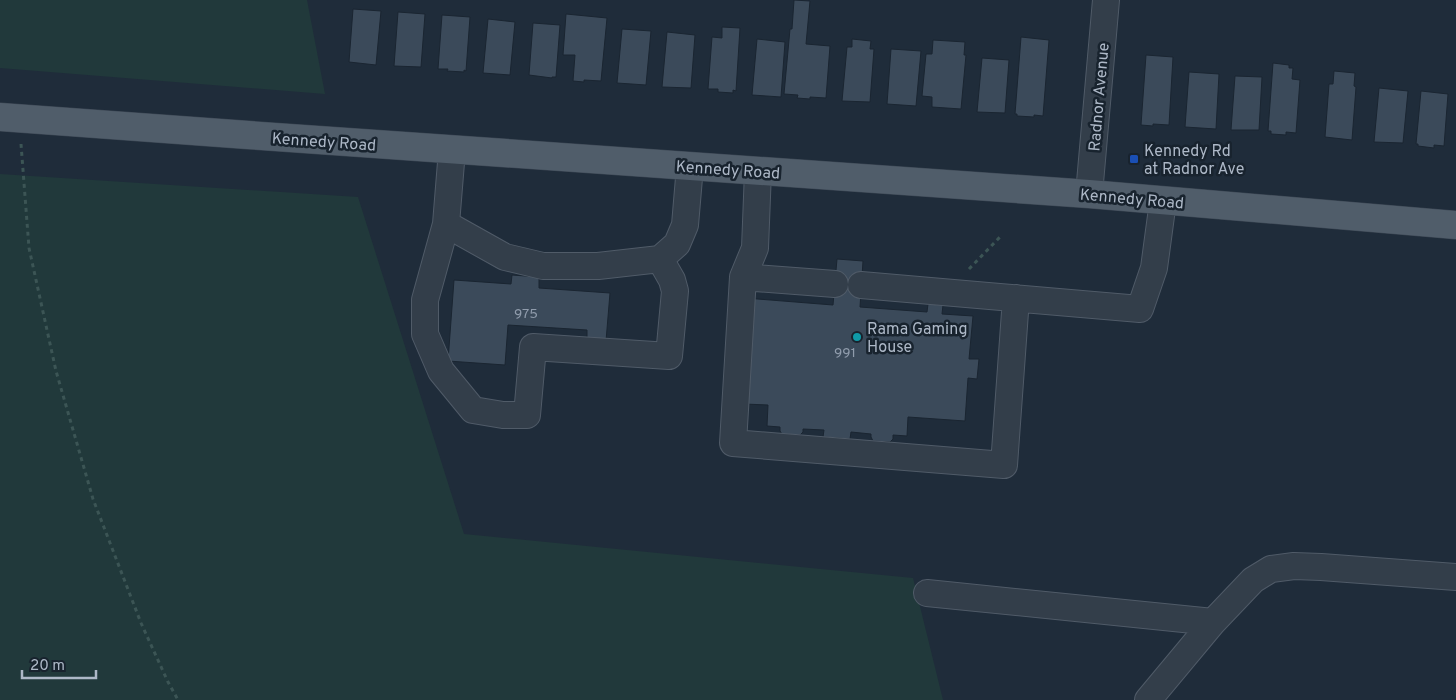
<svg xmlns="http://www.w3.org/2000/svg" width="1456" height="700" viewBox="0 0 1456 700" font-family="Overpass,sans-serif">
  <rect width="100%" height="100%" fill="#1f2c3a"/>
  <path fill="#21393b" d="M 0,0 L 307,0 L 325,94 L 0,68 Z
    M 0,174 L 358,197 L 464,534 L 913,578 L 943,700 L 0,700 Z"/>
  <path fill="#3b4a5a" stroke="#1a2531" d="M 794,0 L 810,1 L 806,44 L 830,46 L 826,98 L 810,97 L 810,99 L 797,98 L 798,95 L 784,94 L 790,29 L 792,29 Z
    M 353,9 L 381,11 L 376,65 L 349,62 Z
    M 398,12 L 425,14 L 421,67 L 394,66 Z
    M 566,14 L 607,18 L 601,81 L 584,80 L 584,82 L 573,81 L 575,55 L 563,55 Z
    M 442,15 L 470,17 L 466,71 L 464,70 L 464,72 L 447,71 L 448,69 L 438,69 Z
    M 488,19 L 515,22 L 510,75 L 483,73 Z
    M 533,23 L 560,25 L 556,77 L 552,77 L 552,78 L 529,75 Z
    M 722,27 L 740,28 L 736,91 L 733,90 L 733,93 L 718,92 L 718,89 L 708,89 L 712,37 L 722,38 Z
    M 622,29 L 651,31 L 646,85 L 617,83 Z
    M 667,32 L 695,35 L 691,88 L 662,87 Z
    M 1021,37 L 1049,40 L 1043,116 L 1034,115 L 1034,117 L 1017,116 L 1017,114 L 1015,114 Z
    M 757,39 L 785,42 L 781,97 L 752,95 Z
    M 852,39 L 871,41 L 870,49 L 874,49 L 870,102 L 842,101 L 847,47 L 852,47 Z
    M 933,40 L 965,42 L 964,55 L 966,55 L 961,109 L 932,107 L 932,97 L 922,96 L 926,54 L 932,54 Z
    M 891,49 L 921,51 L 916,106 L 887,104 Z
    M 1146,55 L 1173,57 L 1169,125 L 1153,124 L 1153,126 L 1141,125 Z
    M 982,58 L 1009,60 L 1005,113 L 977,112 Z
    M 1273,63 L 1289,65 L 1289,68 L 1293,68 L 1292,79 L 1300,80 L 1296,133 L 1286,132 L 1286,135 L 1271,134 L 1271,131 L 1268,131 Z
    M 1334,71 L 1355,73 L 1354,86 L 1356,87 L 1352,140 L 1325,137 L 1329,84 L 1333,84 Z
    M 1189,72 L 1219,74 L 1216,129 L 1185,127 Z
    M 1235,76 L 1262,77 L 1259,130 L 1231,130 Z
    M 1379,88 L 1408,91 L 1403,143 L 1374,142 Z
    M 1421,91 L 1448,94 L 1444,146 L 1434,145 L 1434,148 L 1418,146 L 1418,144 L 1416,144 Z
    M 837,259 L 863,261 L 860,307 L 927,312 L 928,304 L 943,305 L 942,314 L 973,316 L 969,359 L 979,359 L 977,379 L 968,378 L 965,421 L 908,417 L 907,436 L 893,435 L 893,439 L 890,442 L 873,441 L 871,437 L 871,434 L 851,432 L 850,439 L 823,437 L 824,430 L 803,429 L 803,432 L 800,435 L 782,434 L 780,431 L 780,427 L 767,426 L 768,405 L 744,404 L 745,298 L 833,305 Z
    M 512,275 L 539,277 L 539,288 L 610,293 L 606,341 L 587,340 L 587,330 L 508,325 L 505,365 L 448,361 L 454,280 L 511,284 Z"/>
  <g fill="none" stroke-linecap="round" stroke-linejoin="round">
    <defs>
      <path id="minor" d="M 452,150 L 446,224 L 425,300 L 425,334 L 441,371 L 473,410 L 503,415 L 527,415 L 533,347 L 669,356 L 675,291 L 672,280 L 660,259
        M 758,171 L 755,248 L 743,277 L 733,443 L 1004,465 L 1016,298
        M 1089,194 L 1106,0
        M 446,224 L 505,257 L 543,266 L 598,266 L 660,259 L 677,244 L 685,225 L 690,166
        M 743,277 L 835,284
        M 861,285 L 1140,309 L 1154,268 L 1163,201
        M 927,593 L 1213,622
        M 1148,700 L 1213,622 L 1253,580 L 1271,569 L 1294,566 L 1321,567 L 1456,577"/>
      <path id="major" d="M 0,117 L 248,135 L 1089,194 L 1456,225"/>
    </defs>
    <use href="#minor" stroke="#505b68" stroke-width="28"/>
    <use href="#major" stroke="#3c4754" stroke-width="29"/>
    <path stroke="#3c5555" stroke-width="3" stroke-dasharray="4 4" stroke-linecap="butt" d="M 21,144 L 29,248 L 56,371 L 93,499 L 141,623 L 168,682 L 178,700
      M 969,269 L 1000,237"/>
    <use href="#minor" stroke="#333e4a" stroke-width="26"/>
    <use href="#major" stroke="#505d6a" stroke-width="28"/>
  </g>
  <rect fill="#1a4fb4" stroke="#18232e" stroke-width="2" x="1129" y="154" width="10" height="10" rx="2.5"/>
  <circle fill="#0f9aa8" stroke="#18232e" stroke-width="2" cx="857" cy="337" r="5"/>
  <g text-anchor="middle" stroke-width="5" stroke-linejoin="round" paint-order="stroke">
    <g font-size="14" fill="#909cac">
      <text x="526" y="318">975</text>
      <text x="845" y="357">991</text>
    </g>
    <g font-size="16" fill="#adb8c7" stroke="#18232e">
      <text transform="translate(1098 97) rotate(-85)" y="6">Radnor Avenue</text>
      <text transform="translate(324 141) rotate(4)" y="6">Kennedy Road</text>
      <text transform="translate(728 169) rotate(4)" y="6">Kennedy Road</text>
      <text transform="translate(1132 198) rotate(5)" y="6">Kennedy Road</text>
    </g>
    <g font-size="16" fill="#adb8c7" stroke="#18232e" text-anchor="start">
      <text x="1144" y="156">Kennedy Rd<tspan x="1144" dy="18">at Radnor Ave</tspan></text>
      <text x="867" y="334">Rama Gaming<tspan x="867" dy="18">House</tspan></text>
    </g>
  </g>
  <path d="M22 670v8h74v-8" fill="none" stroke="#adb8c7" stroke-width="2.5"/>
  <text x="30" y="670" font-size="15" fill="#adb8c7" stroke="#18232e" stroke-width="4" paint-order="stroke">20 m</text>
</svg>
